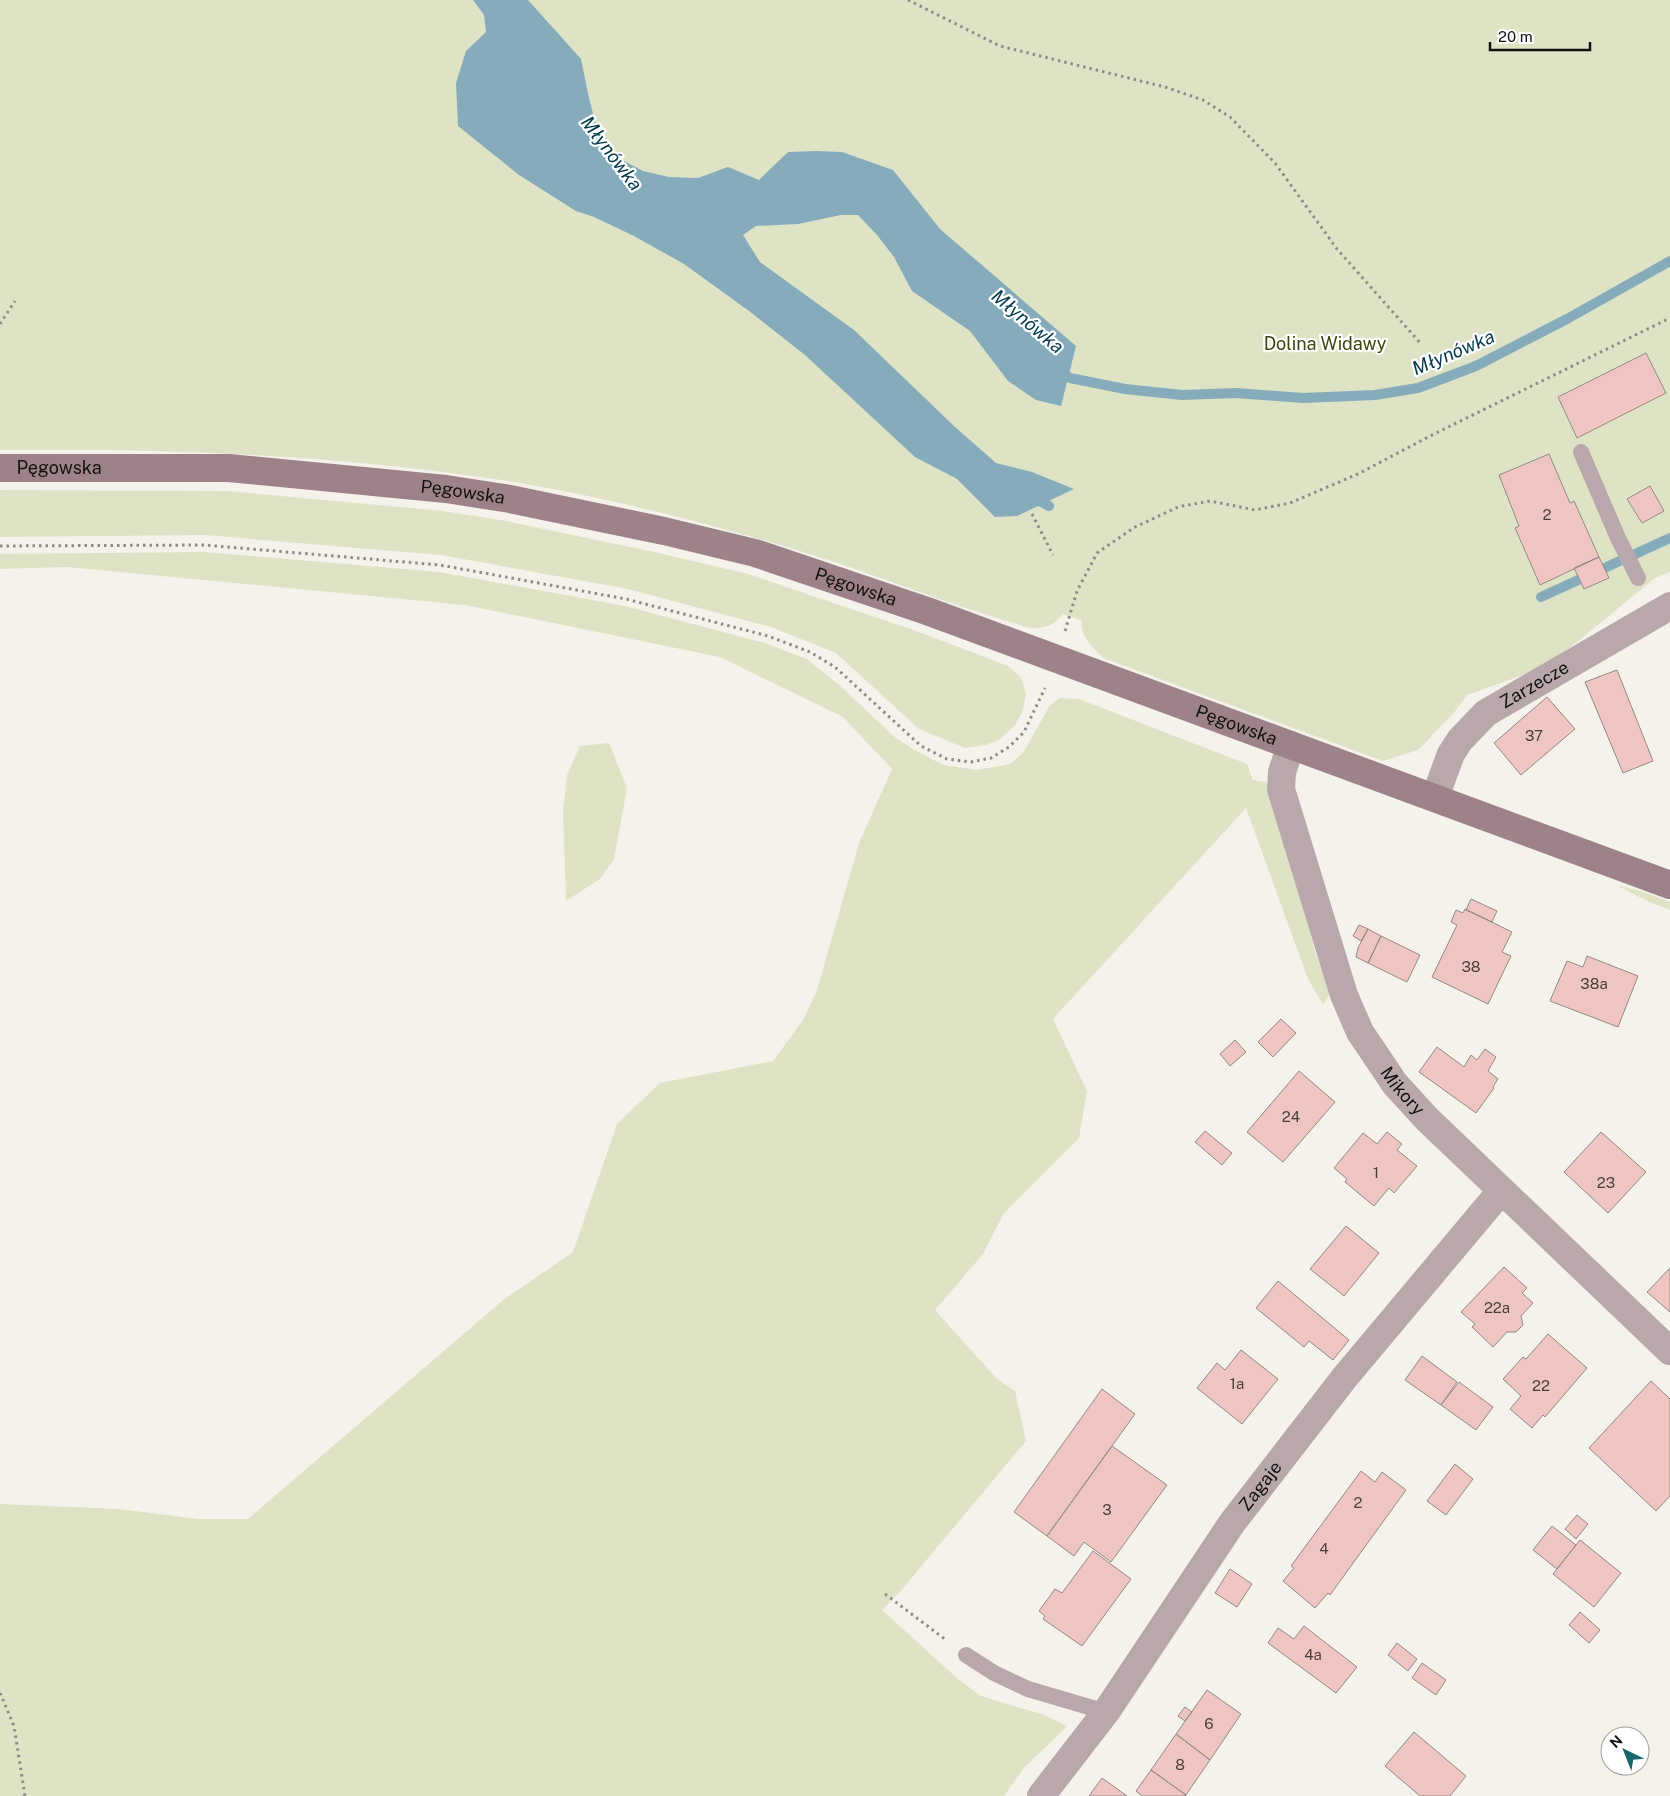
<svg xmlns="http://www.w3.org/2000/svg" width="1670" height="1796" viewBox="0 0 1670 1796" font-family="'Public Sans',sans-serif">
  <rect width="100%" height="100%" fill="#f5f2ec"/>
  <path fill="#dee3c5" d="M 0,0 L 1670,0 L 1670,572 L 1655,578 L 1577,642 L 1540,669 L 1467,695 L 1453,714 L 1418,750 L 1383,761 L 1103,658 C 1094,648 1079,636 1082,621 L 1063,614 C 1056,624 1043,630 1030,628 C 1022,627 1013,622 1004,620 C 981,613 959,606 936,598 C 881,578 826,558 770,542 C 686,518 600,496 514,482 C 344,455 171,448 0,450 Z
    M 0,490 L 228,491 L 443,511 L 506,521 L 659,553 L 748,574 L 919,632 L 1008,666 L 1021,677 L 1026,694 L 1023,710 L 1015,725 L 1000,739 L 986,745 L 965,748 L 919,729 L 836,653 L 771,627 L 628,589 L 441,555 L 205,535 L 0,537 Z
    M 204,552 L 439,572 L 625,606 L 765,643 L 807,659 L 839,685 L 896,738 L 913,749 L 943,765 L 977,770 L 1010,764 L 1023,753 L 1050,705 L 1060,698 L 1079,699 L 1247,764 L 1253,780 L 1266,782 L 1299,883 L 1315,952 L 1331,993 L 1323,1005 L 1308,979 L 1246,808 L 1053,1019 L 1087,1091 L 1079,1138 L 1004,1213 L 983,1254 L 935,1310 L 997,1379 L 1015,1391 L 1026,1441 L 899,1593 L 882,1610 L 958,1679 L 981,1696 L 1044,1715 L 1067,1726 L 1023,1769 L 1004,1796 L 0,1796 L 0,1504 L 119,1509 L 199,1519 L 248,1519 L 502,1301 L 573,1252 L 617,1124 L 660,1083 L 773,1061 L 803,1020 L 817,990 L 859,843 L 892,769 L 843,717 L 720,657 L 465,605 L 67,567 L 0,569 L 0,554 Z
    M 609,743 L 627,788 L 614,859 L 600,879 L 566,901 L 563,810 L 567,775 L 580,746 Z
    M 1616,885 L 1644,892 L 1670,902 L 1670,910 L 1647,901 Z"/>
  <path fill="#86acbb" d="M 473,0 L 528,0 L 581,59 L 589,98 L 602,149 L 643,171 L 669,177 L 698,178 L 728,167 L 759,180 L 788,152 L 817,151 L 842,152 L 893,170 L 940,229 L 1076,346 L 1061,406 L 1036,400 L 1008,381 L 970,331 L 912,291 L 894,257 L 877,235 L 858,215 L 841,215 L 798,224 L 756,226 L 743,235 L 760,262 L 854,330 L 954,426 L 996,463 L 1032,472 L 1074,489 L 1017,516 L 995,517 L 957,479 L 915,457 L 805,355 L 749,311 L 684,264 L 634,236 L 594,217 L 576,211 L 519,175 L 458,126 L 456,83 L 466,51 L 486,32 L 484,15 Z"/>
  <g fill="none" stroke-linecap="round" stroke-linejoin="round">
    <path stroke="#86acbb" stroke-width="10" d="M 1059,370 L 1070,378 L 1125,389 L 1182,395 L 1236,393 L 1303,398 L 1375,395 L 1418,388 L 1476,366 L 1567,319 L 1670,261
      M 1034,498 L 1049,506
      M 1541,597 L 1670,538"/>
  </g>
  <path fill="#eec5c0" stroke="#8f8988" d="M 1646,353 L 1666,393 L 1577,438 L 1558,397 Z
    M 1549,454 L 1570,503 L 1574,501 L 1599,557 L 1540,585 L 1515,528 L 1519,526 L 1499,475 Z
    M 1650,486 L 1664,511 L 1642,523 L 1627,499 Z
    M 1599,557 L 1609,578 L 1584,589 L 1574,568 Z
    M 1617,670 L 1653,761 L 1623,773 L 1585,682 Z
    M 1547,697 L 1575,729 L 1521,775 L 1494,743 Z
    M 1471,899 L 1497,911 L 1492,922 L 1466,910 Z
    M 1465,909 L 1512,932 L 1502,952 L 1511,956 L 1488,1004 L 1432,977 L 1457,925 L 1451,922 L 1456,910 L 1463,913 Z
    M 1359,925 L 1368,929 L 1361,941 L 1353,936 Z
    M 1368,929 L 1381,936 L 1368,963 L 1356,957 L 1358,948 Z
    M 1381,936 L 1420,955 L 1407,982 L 1368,963 Z
    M 1587,956 L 1638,976 L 1618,1027 L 1550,1001 L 1567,961 L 1583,967 Z
    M 1281,1019 L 1296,1033 L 1273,1057 L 1258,1042 Z
    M 1235,1040 L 1246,1052 L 1230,1066 L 1220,1054 Z
    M 1437,1047 L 1464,1067 L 1471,1055 L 1477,1060 L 1485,1049 L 1496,1057 L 1488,1071 L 1498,1079 L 1493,1087 L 1494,1088 L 1476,1113 L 1419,1072 Z
    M 1299,1071 L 1335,1102 L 1283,1162 L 1247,1132 Z
    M 1205,1131 L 1232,1153 L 1222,1165 L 1195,1142 Z
    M 1387,1132 L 1402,1144 L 1397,1150 L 1417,1166 L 1394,1193 L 1389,1188 L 1374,1206 L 1345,1182 L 1347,1179 L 1334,1168 L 1363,1133 L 1377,1144 Z
    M 1601,1132 L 1646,1172 L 1608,1213 L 1564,1172 Z
    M 1346,1226 L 1379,1253 L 1344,1296 L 1310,1269 Z
    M 1504,1267 L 1527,1288 L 1522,1293 L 1533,1303 L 1521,1316 L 1523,1325 L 1516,1332 L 1507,1332 L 1493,1347 L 1472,1327 L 1475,1324 L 1461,1312 Z
    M 1670,1268 L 1670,1312 L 1647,1292 Z
    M 1278,1281 L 1349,1340 L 1333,1360 L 1309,1341 L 1304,1347 L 1256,1308 Z
    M 1548,1334 L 1587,1368 L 1545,1417 L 1543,1415 L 1532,1428 L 1510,1409 L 1521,1396 L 1503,1379 L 1523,1357 L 1526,1359 Z
    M 1241,1350 L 1278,1379 L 1242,1424 L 1197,1388 L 1217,1363 L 1225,1370 Z
    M 1422,1356 L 1457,1382 L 1441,1405 L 1405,1380 Z
    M 1651,1381 L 1670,1399 L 1670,1496 L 1656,1511 L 1589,1448 Z
    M 1459,1382 L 1493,1407 L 1476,1430 L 1441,1405 Z
    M 1102,1389 L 1135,1414 L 1047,1536 L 1014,1512 Z
    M 1112,1446 L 1167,1485 L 1111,1562 L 1084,1542 L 1074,1556 L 1047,1536 Z
    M 1455,1464 L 1473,1479 L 1446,1515 L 1427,1501 Z
    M 1361,1471 L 1375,1482 L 1382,1472 L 1406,1490 L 1330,1595 L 1328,1593 L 1315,1608 L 1283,1581 L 1294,1568 L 1291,1566 Z
    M 1577,1515 L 1588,1524 L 1576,1539 L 1565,1529 Z
    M 1552,1526 L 1576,1545 L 1557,1569 L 1533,1550 Z
    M 1580,1540 L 1621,1573 L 1594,1607 L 1553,1574 Z
    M 1093,1551 L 1131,1579 L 1082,1646 L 1043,1619 L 1045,1616 L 1039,1611 L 1055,1589 L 1062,1593 Z
    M 1230,1569 L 1252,1584 L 1237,1607 L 1215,1593 Z
    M 1580,1612 L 1600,1630 L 1589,1643 L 1569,1625 Z
    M 1304,1626 L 1357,1667 L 1336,1693 L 1268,1643 L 1278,1628 L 1294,1639 Z
    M 1397,1643 L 1417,1659 L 1408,1671 L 1388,1655 Z
    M 1422,1663 L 1446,1680 L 1436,1695 L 1412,1678 Z
    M 1207,1690 L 1241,1714 L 1210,1760 L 1176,1734 Z
    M 1185,1707 L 1192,1712 L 1185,1721 L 1178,1716 Z
    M 1414,1732 L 1466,1776 L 1450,1796 L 1420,1796 L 1385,1766 Z
    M 1176,1734 L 1210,1760 L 1186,1795 L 1151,1770 Z
    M 1151,1770 L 1186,1795 L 1185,1796 L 1142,1796 L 1136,1791 Z
    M 1102,1778 L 1127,1796 L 1089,1796 Z"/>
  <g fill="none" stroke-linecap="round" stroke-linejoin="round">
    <path stroke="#8d8b87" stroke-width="3" stroke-dasharray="2.5 4" stroke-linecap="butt" d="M 908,0 L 1000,46 L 1165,87 L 1203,100 L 1230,117 L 1275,163 L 1337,249 L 1422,345
      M 0,324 L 15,301
      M 1032,514 L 1053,555
      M 0,546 L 204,545 L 440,565 L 626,599 L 768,636 L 810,652 L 835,667 L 921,746 L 947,759 L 971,762 L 991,758 L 1009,747 L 1024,732 L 1045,688
      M 1065,631 L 1077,591 L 1097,553 L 1135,527 L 1178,507 L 1210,501 L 1255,510 L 1290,503 L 1358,474 L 1430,436 L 1670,318
      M 885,1594 L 946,1640
      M 0,1693 L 14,1726 L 25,1796"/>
    <path stroke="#b9a8ab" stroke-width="16" d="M 1581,452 L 1618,538 L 1638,578
      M 966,1655 L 994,1673 L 1028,1689 L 1106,1712"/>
    <g stroke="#b9a8ab" stroke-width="28">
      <path id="s1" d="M 1291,745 L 1282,772 L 1281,789 L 1344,995 L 1360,1032 L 1395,1084 L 1427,1119 L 1670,1351"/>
      <path id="s2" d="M 1435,797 L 1451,754 L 1460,740 L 1486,713 L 1670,606"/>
      <path id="s3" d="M 1041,1796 L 1106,1712 L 1232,1523 L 1345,1377 L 1501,1191"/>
    </g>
    <path stroke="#9d8389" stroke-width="28" id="s4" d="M 0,468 L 229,468 L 446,489 L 510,499 L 664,531 L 755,553 L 927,611 L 1670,885"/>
  </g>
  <g text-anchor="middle" stroke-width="4.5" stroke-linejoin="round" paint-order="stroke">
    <g font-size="15" fill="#493e3b">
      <text x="1547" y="520">2</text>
      <text x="1534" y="741">37</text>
      <text x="1471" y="972">38</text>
      <text x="1594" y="989">38a</text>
      <text x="1291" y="1122">24</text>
      <text x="1376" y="1178">1</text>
      <text x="1606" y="1188">23</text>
      <text x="1497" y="1313">22a</text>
      <text x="1237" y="1389">1a</text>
      <text x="1541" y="1391">22</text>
      <text x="1358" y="1508">2</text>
      <text x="1107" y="1515">3</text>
      <text x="1324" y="1554">4</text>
      <text x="1313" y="1660">4a</text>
      <text x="1209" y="1729">6</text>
      <text x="1180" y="1770">8</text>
    </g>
    <g font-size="18" fill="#3e440a" stroke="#fff">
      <text x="1325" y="350">Dolina Widawy</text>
    </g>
    <g font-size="18" fill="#12110f" stroke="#fff">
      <text dy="6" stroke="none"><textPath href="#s4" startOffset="59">Pęgowska</textPath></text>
      <text dy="6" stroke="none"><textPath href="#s4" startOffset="464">Pęgowska</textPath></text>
      <text dy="6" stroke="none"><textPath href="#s4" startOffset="869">Pęgowska</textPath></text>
      <text dy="6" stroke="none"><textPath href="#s2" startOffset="156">Zarzecze</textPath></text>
      <text dy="6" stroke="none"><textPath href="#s4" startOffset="1274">Pęgowska</textPath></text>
      <text dy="6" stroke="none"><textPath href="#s1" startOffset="374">Mikory</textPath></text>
      <text dy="6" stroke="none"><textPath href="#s3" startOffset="380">Zagaje</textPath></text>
    </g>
    <g font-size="19" font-style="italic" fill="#043c4e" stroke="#fff">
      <text transform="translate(612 153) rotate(53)" y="7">Młynówka</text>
      <text transform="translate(1028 321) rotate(40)" y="7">Młynówka</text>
      <text transform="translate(1453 352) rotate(-23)" y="7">Młynówka</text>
    </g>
  </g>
  <g transform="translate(1625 1751) rotate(317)"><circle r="24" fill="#ffffff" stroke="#a0a09f"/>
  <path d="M0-4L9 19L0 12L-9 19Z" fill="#18666a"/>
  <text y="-8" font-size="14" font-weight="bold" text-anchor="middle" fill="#12110f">N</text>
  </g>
  <path d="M1490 42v8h100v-8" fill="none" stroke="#12110f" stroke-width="2.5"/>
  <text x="1498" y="42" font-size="15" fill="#12110f" stroke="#ffffff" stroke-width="4" paint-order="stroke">20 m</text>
</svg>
